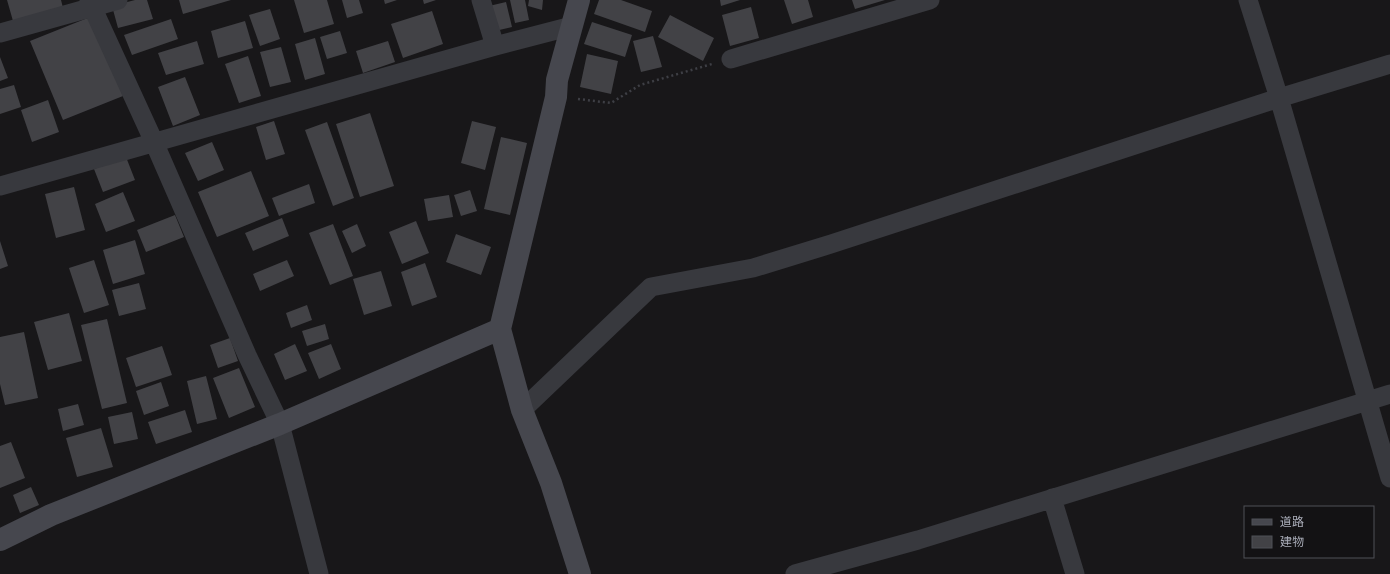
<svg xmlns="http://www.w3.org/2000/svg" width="1390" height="574" viewBox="0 0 1390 574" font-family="'Open Sans','Noto Sans JP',sans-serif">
  <rect width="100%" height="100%" fill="#181719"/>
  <path fill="#424246" d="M 7,0 L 61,0 L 63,8 L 13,21 Z
    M 135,0 L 147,0 L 153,19 L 118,28 L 112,6 Z
    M 179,0 L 231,0 L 183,14 Z
    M 294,0 L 327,0 L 334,24 L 304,33 Z
    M 342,0 L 359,0 L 363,13 L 347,18 Z
    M 384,0 L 397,0 L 385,4 Z
    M 423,0 L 436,0 L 424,4 Z
    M 510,0 L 525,0 L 529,20 L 515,23 Z
    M 529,0 L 543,0 L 542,10 L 528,6 Z
    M 599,0 L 621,0 L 652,11 L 645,32 L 594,14 Z
    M 720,0 L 740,0 L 721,6 Z
    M 784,0 L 808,0 L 813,17 L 792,24 Z
    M 852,0 L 885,0 L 855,9 Z
    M 506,2 L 512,27 L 495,31 L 489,6 Z
    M 751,7 L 759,38 L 730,46 L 722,15 Z
    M 270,9 L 280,39 L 260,46 L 249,15 Z
    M 432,11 L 443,44 L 403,58 L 391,24 Z
    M 670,15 L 714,38 L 703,61 L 658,37 Z
    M 90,17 L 123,96 L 63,120 L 30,41 Z
    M 171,19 L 178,39 L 132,55 L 124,35 Z
    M 245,21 L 253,48 L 218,58 L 211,31 Z
    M 592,22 L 632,35 L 625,57 L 584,44 Z
    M 340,31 L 347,53 L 327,59 L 320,37 Z
    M 653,36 L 662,67 L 641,72 L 633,41 Z
    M 315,38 L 325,74 L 305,80 L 295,44 Z
    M 197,41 L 204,64 L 166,75 L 158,53 Z
    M 388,41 L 395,62 L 363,73 L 356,51 Z
    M 281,47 L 291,82 L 270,87 L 260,52 Z
    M 587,54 L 618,61 L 611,94 L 580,87 Z
    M 248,56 L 261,96 L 239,103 L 225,64 Z
    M 0,57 L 8,78 L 0,81 Z
    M 185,77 L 200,115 L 173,126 L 158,87 Z
    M 14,85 L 21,107 L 0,114 L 0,89 Z
    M 48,100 L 59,132 L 32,142 L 21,110 Z
    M 370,113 L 394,186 L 360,197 L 336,124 Z
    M 274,121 L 285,154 L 266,160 L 256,127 Z
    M 472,121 L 496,127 L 485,170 L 461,163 Z
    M 327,122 L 354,198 L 333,206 L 305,130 Z
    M 501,137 L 527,143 L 510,215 L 484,209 Z
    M 212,142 L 224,170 L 198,181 L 185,153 Z
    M 126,157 L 135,180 L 103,192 L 94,169 Z
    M 251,171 L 269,216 L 217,237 L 198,192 Z
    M 309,184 L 315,203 L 279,216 L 272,198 Z
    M 74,187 L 85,230 L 56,238 L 45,194 Z
    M 470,190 L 477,211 L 461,216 L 454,195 Z
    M 123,192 L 135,221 L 106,232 L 95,204 Z
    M 449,195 L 453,217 L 428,221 L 424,199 Z
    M 175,215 L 184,237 L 146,252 L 137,230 Z
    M 282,218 L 289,236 L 253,251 L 245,233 Z
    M 416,221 L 429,253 L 402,264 L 389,232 Z
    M 333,224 L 353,276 L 330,285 L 309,233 Z
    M 357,224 L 366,246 L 352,253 L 342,231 Z
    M 456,234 L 491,247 L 481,275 L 446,262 Z
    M 135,240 L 145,274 L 113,284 L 103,250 Z
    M 0,241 L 8,266 L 0,269 Z
    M 94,260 L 109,305 L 84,313 L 69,268 Z
    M 287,260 L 294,276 L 260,291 L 253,274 Z
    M 425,263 L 437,297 L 412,306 L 401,272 Z
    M 381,271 L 392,306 L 364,315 L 353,279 Z
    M 139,283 L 146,309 L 119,316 L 112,290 Z
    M 307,305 L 312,320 L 291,328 L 286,313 Z
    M 69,313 L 82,361 L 48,370 L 34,322 Z
    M 107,319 L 127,403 L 102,409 L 81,325 Z
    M 325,324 L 329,339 L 307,346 L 302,331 Z
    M 24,332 L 38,398 L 5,405 L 0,384 L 0,337 Z
    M 230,338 L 238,361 L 218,368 L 210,345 Z
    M 295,344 L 307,371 L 285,380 L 274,354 Z
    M 331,344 L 341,369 L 319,379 L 308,353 Z
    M 162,346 L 172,375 L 136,387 L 126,358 Z
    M 239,368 L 255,407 L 229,418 L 213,378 Z
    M 206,376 L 217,419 L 197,424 L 187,381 Z
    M 161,382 L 169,406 L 144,415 L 136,391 Z
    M 78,404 L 84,425 L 63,431 L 58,409 Z
    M 185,410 L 192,432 L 156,444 L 148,422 Z
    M 132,412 L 138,439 L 114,444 L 108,417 Z
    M 101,428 L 113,467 L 77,477 L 66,438 Z
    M 11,442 L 25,478 L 0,488 L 0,446 Z
    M 31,487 L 39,505 L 20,513 L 13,495 Z"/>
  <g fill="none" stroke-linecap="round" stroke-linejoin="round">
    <path stroke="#3e3f45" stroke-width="2.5" stroke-dasharray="2 3" stroke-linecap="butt" d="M 578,99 L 611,103 L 640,85 L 712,64"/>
    <path stroke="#38393e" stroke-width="19" d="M 89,0 L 154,142 L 247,355 L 280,424 L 319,574
      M 481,0 L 495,46
      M 1248,0 L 1279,98 L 1390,478
      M 0,33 L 118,0
      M 731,59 L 930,0
      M 0,186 L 495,46 L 572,26
      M 522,410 L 651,287 L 753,268 L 831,244 L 1279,98 L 1390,64
      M 1052,498 L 1075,574
      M 795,574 L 918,540 L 1390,394"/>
    <path stroke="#46474e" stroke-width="22" d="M 579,0 L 557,80 L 556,97 L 500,329 L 522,410 L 551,483 L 580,574
      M 0,540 L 51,515 L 280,424 L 500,329"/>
  </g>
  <rect x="1244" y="506" width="130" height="52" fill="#131214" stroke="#4f5056"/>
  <rect x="1252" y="519" width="20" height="6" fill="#46474e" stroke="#4f5056"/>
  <text x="1280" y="526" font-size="12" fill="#aaadb9">道路</text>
  <rect x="1252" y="536" width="20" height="12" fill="#424246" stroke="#4f5056"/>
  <text x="1280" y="546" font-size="12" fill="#aaadb9">建物</text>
</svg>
